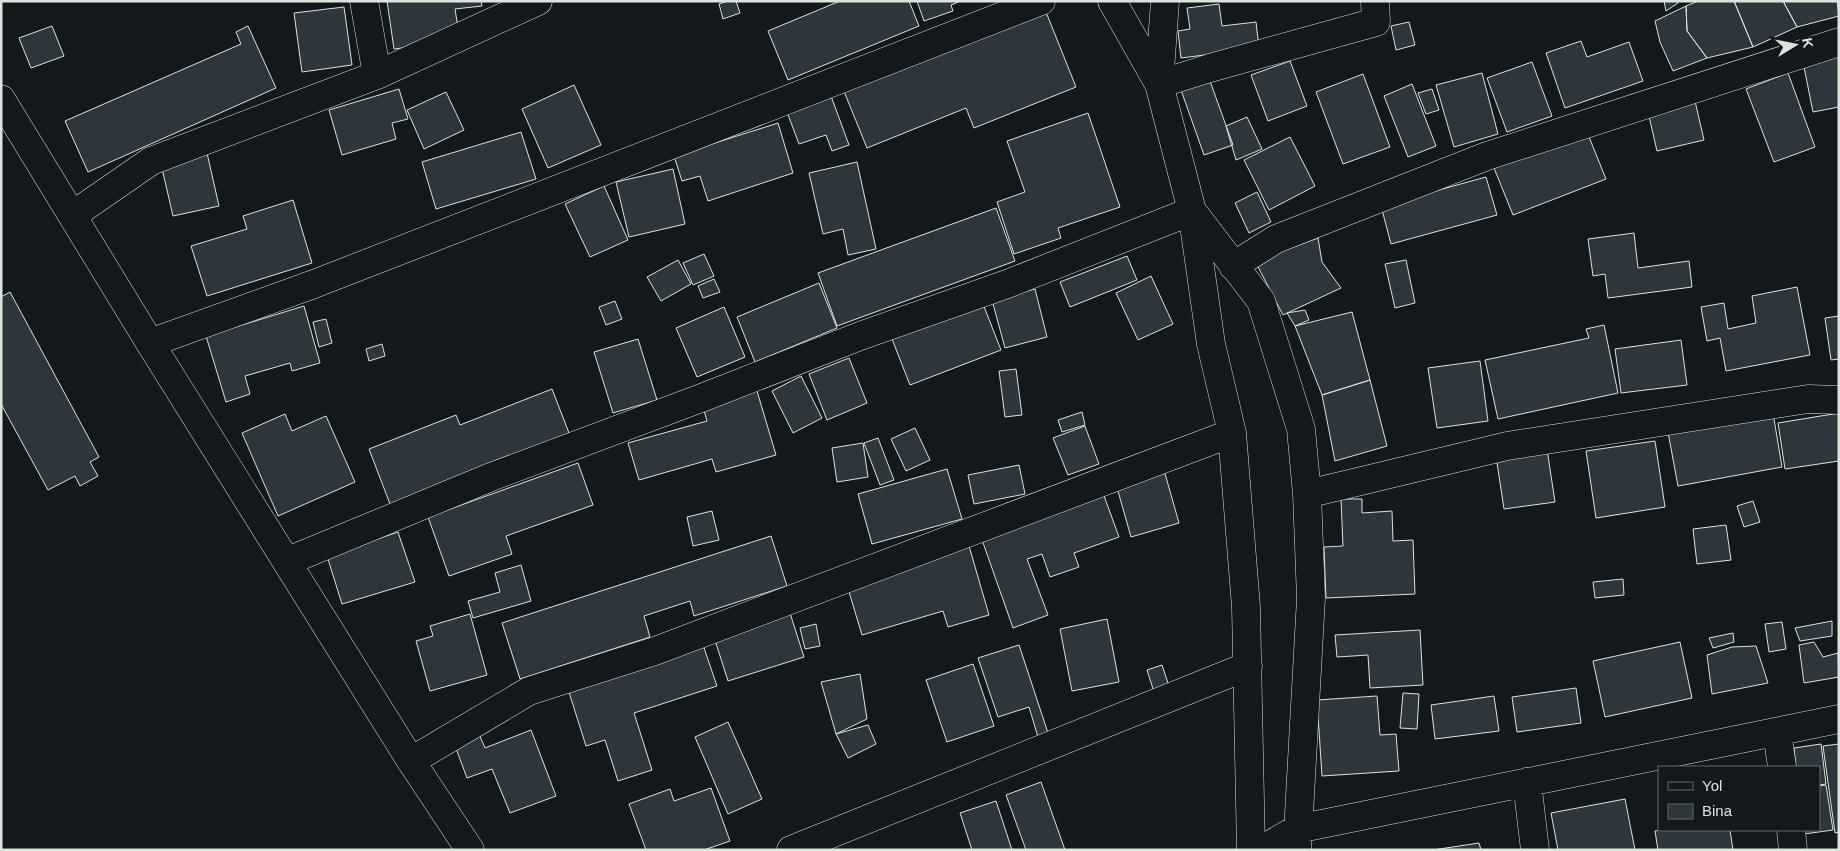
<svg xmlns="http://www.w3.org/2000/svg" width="1840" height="851" viewBox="0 0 1840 851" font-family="Helvetica,sans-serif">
  <rect width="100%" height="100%" fill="#14181c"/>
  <path fill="#2c363c" stroke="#d8e6dc" d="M 387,1 L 481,1 L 482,6 L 455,9 L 458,28 L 442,43 L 394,49 Z
    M 728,1 L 736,1 L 740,13 L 723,19 L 719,4 Z
    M 840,1 L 909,1 L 919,26 L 788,80 L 768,31 Z
    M 917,1 L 961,1 L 951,5 L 953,11 L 924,21 Z
    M 1664,1 L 1678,1 L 1678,3 L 1666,11 Z
    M 1698,1 L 1734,1 L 1753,47 L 1707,58 L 1687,31 L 1686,6 Z
    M 1734,1 L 1783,1 L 1797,27 L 1753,47 Z
    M 1783,1 L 1837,1 L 1839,16 L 1797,27 Z
    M 1219,4 L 1222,26 L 1256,22 L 1259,48 L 1181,58 L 1178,31 L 1190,29 L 1187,8 Z
    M 1686,6 L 1687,31 L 1707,58 L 1673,71 L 1660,42 L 1655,21 Z
    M 344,7 L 352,65 L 302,72 L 294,13 Z
    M 1044,7 L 1076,87 L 974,128 L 966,108 L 867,148 L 841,84 Z
    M 1409,22 L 1415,45 L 1396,50 L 1391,26 Z
    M 52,26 L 64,56 L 31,68 L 19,38 Z
    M 248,26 L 276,88 L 88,172 L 65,121 L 241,44 L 236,32 Z
    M 1581,41 L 1587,57 L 1629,42 L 1643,81 L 1565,108 L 1546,53 Z
    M 1839,45 L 1839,107 L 1813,112 L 1801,52 Z
    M 1290,61 L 1307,106 L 1268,121 L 1251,75 Z
    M 1532,62 L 1552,116 L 1507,132 L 1487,78 Z
    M 1482,73 L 1498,134 L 1454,147 L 1436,85 Z
    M 1788,73 L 1815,147 L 1774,162 L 1746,89 Z
    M 1363,74 L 1390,147 L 1343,164 L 1316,92 Z
    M 1210,81 L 1233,145 L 1204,155 L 1181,90 Z
    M 1412,84 L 1436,146 L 1408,157 L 1384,96 Z
    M 574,85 L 601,145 L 548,168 L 522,109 Z
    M 399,89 L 408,119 L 392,123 L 396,139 L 342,155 L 329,110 Z
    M 1432,89 L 1439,110 L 1426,114 L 1418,93 Z
    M 446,92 L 464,130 L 424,149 L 407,110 Z
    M 831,96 L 849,145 L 832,151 L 826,135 L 799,144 L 787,112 Z
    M 1695,101 L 1704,140 L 1657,151 L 1648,112 Z
    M 1088,113 L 1120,207 L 1058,228 L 1061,238 L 1014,254 L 997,202 L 1025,192 L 1007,141 Z
    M 1247,117 L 1262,149 L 1236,160 L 1226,126 Z
    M 778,123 L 793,173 L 708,201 L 700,176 L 682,181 L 674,156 Z
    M 521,132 L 536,179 L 436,209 L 422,162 Z
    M 1587,132 L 1606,179 L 1513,215 L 1494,168 Z
    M 1290,137 L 1315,186 L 1269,210 L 1244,160 Z
    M 207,153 L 219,206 L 173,216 L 161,164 Z
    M 857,162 L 876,249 L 848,255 L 843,229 L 823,234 L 809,173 Z
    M 673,169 L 685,224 L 629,237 L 616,182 Z
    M 1486,177 L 1497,215 L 1391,244 L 1381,206 Z
    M 604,186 L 628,240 L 590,257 L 565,204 Z
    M 1257,192 L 1271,222 L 1249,233 L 1235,203 Z
    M 293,200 L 312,263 L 207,296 L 191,246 L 247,229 L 243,216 Z
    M 996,208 L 1015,261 L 837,326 L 818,273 Z
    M 1634,233 L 1638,268 L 1689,261 L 1692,287 L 1608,298 L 1605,274 L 1593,276 L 1588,239 Z
    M 1318,238 L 1322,262 L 1341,288 L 1283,315 L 1255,261 Z
    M 704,254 L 714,276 L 693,285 L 683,263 Z
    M 1127,256 L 1137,280 L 1070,307 L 1060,282 Z
    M 678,260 L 691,284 L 661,301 L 647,277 Z
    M 1406,260 L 1415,303 L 1395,308 L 1385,264 Z
    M 1151,276 L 1173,324 L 1138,340 L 1116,293 Z
    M 714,279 L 720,292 L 703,298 L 698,286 Z
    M 819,283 L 837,328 L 755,362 L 737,317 Z
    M 1797,287 L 1810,355 L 1726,371 L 1720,338 L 1707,341 L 1701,307 L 1724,303 L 1728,329 L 1756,323 L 1752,296 Z
    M 1035,289 L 1047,337 L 1005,348 L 992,300 Z
    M 10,292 L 99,457 L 90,462 L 98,476 L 80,486 L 75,476 L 48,490 L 1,404 L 1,297 Z
    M 615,301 L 622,319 L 606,325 L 599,307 Z
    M 983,304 L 1001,350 L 910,385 L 892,339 Z
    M 304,306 L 320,363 L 292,371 L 290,363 L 245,376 L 250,394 L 226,402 L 206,336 Z
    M 724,307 L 745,357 L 697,377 L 676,328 Z
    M 1305,310 L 1309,320 L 1295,326 L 1287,313 Z
    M 1352,312 L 1370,380 L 1322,395 L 1295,326 Z
    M 1839,316 L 1839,359 L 1831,360 L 1825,318 Z
    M 326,319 L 332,343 L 319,347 L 313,322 Z
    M 1604,325 L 1618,393 L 1498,419 L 1485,360 L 1589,338 L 1586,329 Z
    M 638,339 L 657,400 L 613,413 L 594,352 Z
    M 1681,340 L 1687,385 L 1621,393 L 1615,349 Z
    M 382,344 L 385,356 L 369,361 L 366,349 Z
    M 849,358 L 867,403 L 827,420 L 809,374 Z
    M 1480,361 L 1488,421 L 1437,428 L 1428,368 Z
    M 1016,369 L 1022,415 L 1005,417 L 999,371 Z
    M 801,376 L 822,418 L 793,433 L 772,391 Z
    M 1370,380 L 1387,446 L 1335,461 L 1322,395 Z
    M 552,389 L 569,433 L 390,504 L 369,449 L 456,415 L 460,425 Z
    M 757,391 L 776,455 L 716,472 L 712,459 L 639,480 L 628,443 L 707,421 L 703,407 Z
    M 1082,412 L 1085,425 L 1062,432 L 1058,420 Z
    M 1773,413 L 1782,467 L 1678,486 L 1668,432 Z
    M 1839,413 L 1839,461 L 1785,469 L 1778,423 Z
    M 285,414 L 292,431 L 326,416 L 355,482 L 278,516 L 242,433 Z
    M 1085,426 L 1099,464 L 1068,475 L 1053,438 Z
    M 915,428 L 930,460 L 906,471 L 891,439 Z
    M 878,438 L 894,480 L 880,485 L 864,443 Z
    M 1655,441 L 1665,507 L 1596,518 L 1586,451 Z
    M 863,443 L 868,477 L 837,482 L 832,448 Z
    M 1547,449 L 1555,502 L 1504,509 L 1496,456 Z
    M 578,463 L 593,505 L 506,536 L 512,554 L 449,576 L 428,517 Z
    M 1019,465 L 1025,494 L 974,504 L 968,475 Z
    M 947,469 L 962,519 L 872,544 L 858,494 Z
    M 1164,470 L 1179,523 L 1131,537 L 1116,484 Z
    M 1103,493 L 1119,537 L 1074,553 L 1079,567 L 1050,577 L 1042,554 L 1027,559 L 1048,615 L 1013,628 L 981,537 Z
    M 1341,499 L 1362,499 L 1362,513 L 1392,511 L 1393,541 L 1413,540 L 1415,594 L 1326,598 L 1324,547 L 1343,546 Z
    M 1753,501 L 1760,522 L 1744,527 L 1737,506 Z
    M 712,511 L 719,540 L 693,546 L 687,517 Z
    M 1726,525 L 1731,560 L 1697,564 L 1693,529 Z
    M 398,532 L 415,582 L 342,604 L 327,556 Z
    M 771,536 L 787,586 L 694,616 L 690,601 L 644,616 L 650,637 L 520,679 L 502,623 Z
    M 969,546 L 989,615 L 948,627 L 943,611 L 862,635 L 846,582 Z
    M 521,565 L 531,601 L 473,618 L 468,601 L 500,592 L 495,573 Z
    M 1623,579 L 1624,595 L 1595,598 L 1593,582 Z
    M 790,613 L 804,657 L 728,681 L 714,637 Z
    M 470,614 L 487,675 L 430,691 L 416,641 L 433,636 L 430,626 Z
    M 1107,619 L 1119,682 L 1072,691 L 1060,629 Z
    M 1832,621 L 1832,636 L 1800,641 L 1795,628 Z
    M 1782,622 L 1786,649 L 1769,652 L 1765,624 Z
    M 816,624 L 820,646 L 805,649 L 800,628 Z
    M 1420,630 L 1423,685 L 1370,688 L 1368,655 L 1337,657 L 1335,635 Z
    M 1733,633 L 1734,642 L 1713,648 L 1709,638 Z
    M 1680,642 L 1692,698 L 1605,717 L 1593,661 Z
    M 1814,642 L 1823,657 L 1838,653 L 1839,677 L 1804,683 L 1799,645 Z
    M 703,645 L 717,686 L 634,713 L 652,770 L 618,781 L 605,740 L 586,746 L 568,689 Z
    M 1019,645 L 1048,733 L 1038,737 L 1029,707 L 998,717 L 978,658 Z
    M 1756,646 L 1768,683 L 1712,694 L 1707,655 L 1732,647 Z
    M 973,664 L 994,726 L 947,742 L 926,680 Z
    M 1162,665 L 1169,686 L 1154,692 L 1147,670 Z
    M 860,674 L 867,719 L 836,734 L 821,682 Z
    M 1576,688 L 1581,723 L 1517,732 L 1512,697 Z
    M 1403,693 L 1419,694 L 1417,729 L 1400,728 Z
    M 1377,696 L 1380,735 L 1396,734 L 1399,771 L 1322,776 L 1317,700 Z
    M 1494,696 L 1499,731 L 1435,739 L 1431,705 Z
    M 728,722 L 762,799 L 728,814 L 695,737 Z
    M 868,725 L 876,744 L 848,758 L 836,734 Z
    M 531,730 L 556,796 L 510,813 L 492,769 L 467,778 L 454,743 L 479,734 L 485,748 Z
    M 1821,744 L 1826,784 L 1819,785 L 1819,767 L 1796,767 L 1794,748 Z
    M 1839,744 L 1839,832 L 1835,833 L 1823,746 Z
    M 1041,782 L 1065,850 L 1026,850 L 1006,795 Z
    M 1826,785 L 1833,830 L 1804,834 L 1804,830 L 1819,830 L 1819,786 Z
    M 711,788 L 730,841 L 704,850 L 646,850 L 629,804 L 670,789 L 674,801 Z
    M 1625,799 L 1635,850 L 1558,850 L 1551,813 Z
    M 996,801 L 1012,850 L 972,850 L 960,813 Z
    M 1661,830 L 1730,830 L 1733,850 L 1658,850 L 1655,831 Z
    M 1479,843 L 1481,850 L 1433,850 Z"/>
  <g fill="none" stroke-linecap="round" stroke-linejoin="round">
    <defs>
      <path id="minor" d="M 1112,1 L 1159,84 L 1210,68 L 1376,22 L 1375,1
        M 1165,1 L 1159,84 L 1192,211 L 1211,344 L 1232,433 L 1246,607 L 1251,850
        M 377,75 L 538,1
        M 1,99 L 150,343 L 411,761 L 470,850
        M 1193,212 L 1261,301 L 1301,429 L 1307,494 L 1311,598 L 1297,850
        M 73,215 L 151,161 L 377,75 L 364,1
        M 1233,266 L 1276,239 L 1487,156 L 1839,42
        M 150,343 L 314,284 L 1041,1
        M 1307,494 L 1507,446 L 1808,399 L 1839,400
        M 288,561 L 491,477 L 704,397 L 860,336 L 1007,284 L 1192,211
        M 1777,732 L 1782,767
        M 411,761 L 529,691 L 655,651 L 1232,433
        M 1527,782 L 1535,850
        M 1791,830 L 1793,850
        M 791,850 L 1248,666
        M 1261,850 L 1297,829 L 1839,719"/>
    </defs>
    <use href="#minor" stroke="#d8e6dc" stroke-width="29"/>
    <use href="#minor" stroke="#14181c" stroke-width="28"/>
  </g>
  <rect width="1840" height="851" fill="none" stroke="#d8e6dc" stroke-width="5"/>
  <rect x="1658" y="766" width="162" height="65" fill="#14181c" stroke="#626a69"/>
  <rect x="1668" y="782" width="25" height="8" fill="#14181c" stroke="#626a69"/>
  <text x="1702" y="791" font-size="15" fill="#d8e6dc">Yol</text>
  <rect x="1668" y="804" width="25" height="15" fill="#2c363c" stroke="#626a69"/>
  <text x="1702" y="816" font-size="15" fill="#d8e6dc">Bina</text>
  <g transform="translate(1795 45) rotate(80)" stroke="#14181c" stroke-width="4" paint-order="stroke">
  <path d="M0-4L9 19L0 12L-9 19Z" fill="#d8e6dc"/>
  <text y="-8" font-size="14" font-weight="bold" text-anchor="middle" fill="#d8e6dc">K</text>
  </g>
</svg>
